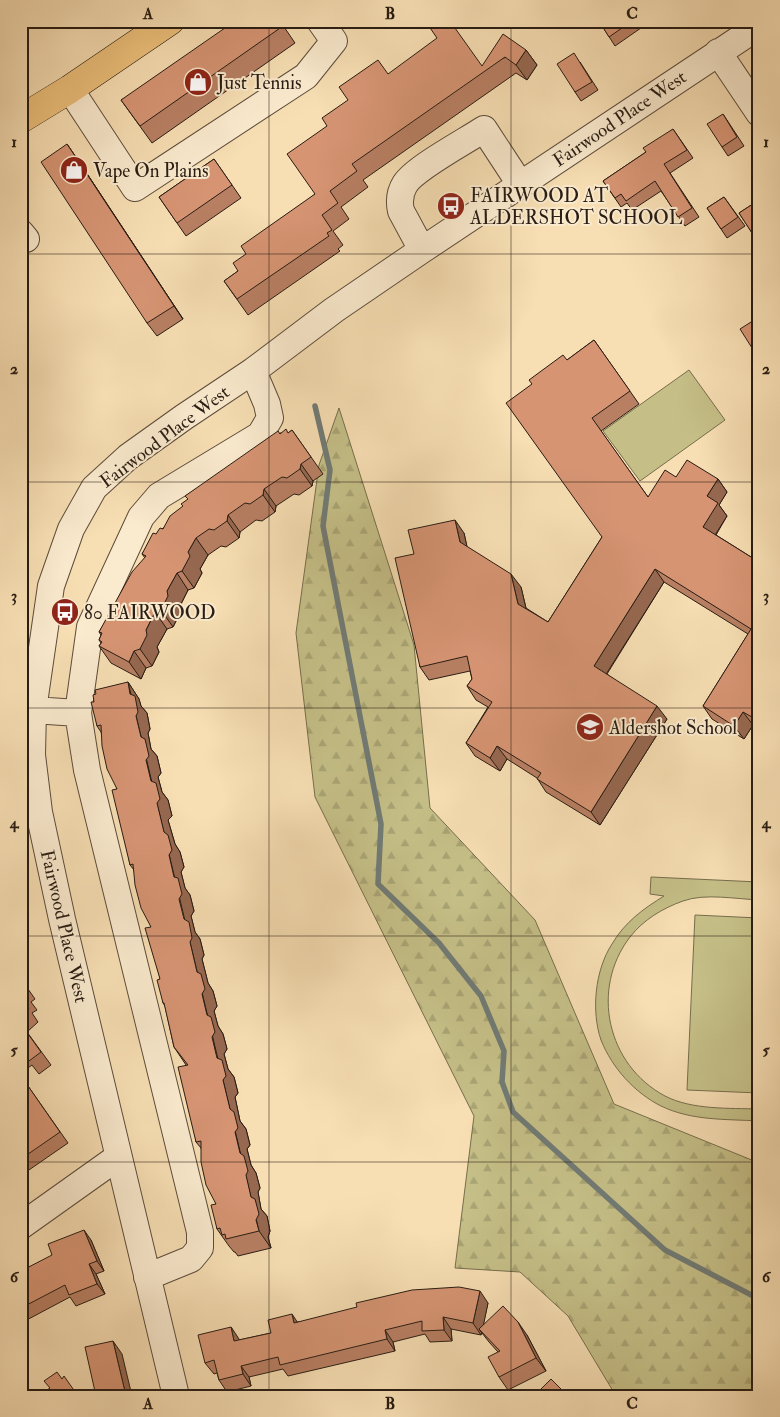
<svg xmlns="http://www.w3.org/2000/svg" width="780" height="1417" viewBox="0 0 780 1417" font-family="'IM FELL Double Pica',serif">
  <defs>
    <pattern id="forest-firs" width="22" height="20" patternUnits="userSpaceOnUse" patternTransform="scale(1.25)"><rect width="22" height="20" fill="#c5bf87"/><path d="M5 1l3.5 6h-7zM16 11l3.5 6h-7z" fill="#a9a474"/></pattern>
  </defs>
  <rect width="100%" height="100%" fill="#f7deb3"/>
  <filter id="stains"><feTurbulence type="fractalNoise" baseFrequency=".004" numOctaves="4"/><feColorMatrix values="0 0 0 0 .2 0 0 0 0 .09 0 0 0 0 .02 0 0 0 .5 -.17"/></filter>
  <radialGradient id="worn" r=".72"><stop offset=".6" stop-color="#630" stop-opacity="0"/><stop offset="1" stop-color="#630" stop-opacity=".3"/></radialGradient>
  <path fill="url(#forest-firs)" stroke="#766e4d" d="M 339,408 L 414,645 L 430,808 L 535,920 L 614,1104 L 759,1163 L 759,1396 L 616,1396 L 568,1316 L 520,1272 L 455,1268 L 474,1116 L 315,797 L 296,633 L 319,465 Z"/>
  <path fill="#c5bf87" stroke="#766e4d" d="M 689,370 L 725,420 L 640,481 L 603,431 Z
    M 651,877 L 759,882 L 759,900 C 737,899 704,893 683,901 C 663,908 643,920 630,937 C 590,989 607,1065 665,1096 C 692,1110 729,1108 759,1109 L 759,1121 C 726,1119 692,1121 661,1106 C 635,1093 612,1068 601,1040 C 591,1011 595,970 612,944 C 625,922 643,909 664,896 L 650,894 Z
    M 695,915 L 759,918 L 759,1093 L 687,1090 Z"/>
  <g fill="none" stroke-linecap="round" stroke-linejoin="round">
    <path stroke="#717b75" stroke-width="5.5" d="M 315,406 L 330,470 L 323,526 L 381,824 L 378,884 L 439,943 L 481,996 L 504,1051 L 502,1082 L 513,1112 L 665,1250 L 759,1299"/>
    <defs>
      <path id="minor" d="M 718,52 L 759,113
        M 70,89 L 135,188 L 306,76 L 334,41 L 320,21
        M 21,233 L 26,239
        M 422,250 L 401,211 C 399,202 400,192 405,184 C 415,168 466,141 484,129 L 520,184
        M 33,710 L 78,713
        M 21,1226 L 118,1157
        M 147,1277 L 191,1259 L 200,1248 L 200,1232 L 87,770 L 78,713 L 90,627 L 141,517 L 159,496 L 260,435 L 270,418 L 267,404 L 253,371
        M 176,1396 L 62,919 L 39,812 L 32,755 L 33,710 L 51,586 L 71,529 L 94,488 L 128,457 L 184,417 L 253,371 L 334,310 L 422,250 L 759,26"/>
      <path id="major" d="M 21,119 L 70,89 L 170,21"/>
    </defs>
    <use href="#minor" stroke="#5c4c3b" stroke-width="28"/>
    <use href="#major" stroke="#281c13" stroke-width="29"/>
    <use href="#minor" stroke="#faeace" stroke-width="26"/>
    <use href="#major" stroke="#ecbf7a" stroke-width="28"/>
  </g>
  <path fill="#b87f63" stroke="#281c13" d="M 280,21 L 295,43 L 152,143 L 121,100 Z
    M 599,21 L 651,21 L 615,46 Z
    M 526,50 L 537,65 L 527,80 L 516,73 L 363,180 L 368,187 L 341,207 L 349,219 L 333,231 L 343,245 L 338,249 L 340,251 L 248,315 L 224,281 L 238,271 L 246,254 L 315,194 L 327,126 L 388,74 L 482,66 Z
    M 580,62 L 598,90 L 581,101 L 575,92 Z
    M 723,114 L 744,146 L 728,156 L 722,147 Z
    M 673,129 L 693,158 L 670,173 L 699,217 L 685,226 L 661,191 L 632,210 L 627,203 L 621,207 L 603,181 L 646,152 Z
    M 76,157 L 183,319 L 157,336 L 147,323 Z
    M 214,159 L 241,198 L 186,236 L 159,197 Z
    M 724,197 L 745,226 L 727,238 L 707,208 Z
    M 759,200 L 759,242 L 758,242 L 739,213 Z
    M 594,340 L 639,404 L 601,431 L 648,497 L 676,477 L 718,479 L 727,492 L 719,505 L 727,516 L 716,535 L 759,562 L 759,729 L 753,725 L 744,739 L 712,719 L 703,706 L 748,634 L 664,582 L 607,674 L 667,719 L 600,825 L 546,792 L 537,778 L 507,759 L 500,771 L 475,756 L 466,743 L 488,707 L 476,700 L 467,686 L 472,679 L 470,671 L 429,680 L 420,667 L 414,554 L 464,533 L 467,547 L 521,587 L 526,608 L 548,622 L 602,537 L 567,360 Z
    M 292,430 L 323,474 L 313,481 L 312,486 L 299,495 L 294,494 L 276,506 L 275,512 L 262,521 L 256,520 L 240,532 L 239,538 L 226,547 L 221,546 L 208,555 L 200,569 L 202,573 L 194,588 L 188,590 L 179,608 L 180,613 L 173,627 L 167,629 L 157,647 L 159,652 L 152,666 L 146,668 L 141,679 L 111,663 L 99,646 L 101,643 L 99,640 L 101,635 L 99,632 L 145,558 L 142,554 L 156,534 L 280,433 L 288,433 Z
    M 128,682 L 139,699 L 141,706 L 147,713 L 150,729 L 148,733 L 151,749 L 157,756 L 161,773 L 158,777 L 162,792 L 168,800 L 172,816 L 168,820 L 175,844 L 180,852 L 184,867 L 181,872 L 185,888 L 190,895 L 194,911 L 191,916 L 195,932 L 200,939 L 204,955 L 202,959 L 208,983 L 213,991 L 217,1006 L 214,1011 L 218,1026 L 223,1034 L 227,1049 L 224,1054 L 228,1069 L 234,1077 L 238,1093 L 235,1097 L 240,1121 L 246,1129 L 250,1145 L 247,1149 L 251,1165 L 256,1173 L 260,1188 L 258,1192 L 261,1209 L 267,1216 L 270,1231 L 268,1237 L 271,1248 L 238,1256 L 235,1252 L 234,1252 L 229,1246 L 217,1229 L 216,1204 L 201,1148 L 196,1142 L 186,1065 L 174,1047 L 165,1006 L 163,1003 L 160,979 L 151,927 L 134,870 L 130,865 L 117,789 L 101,732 L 97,726 L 94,702 Z
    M 21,979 L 35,999 L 31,1002 L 37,1010 L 32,1013 L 38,1022 L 27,1032 L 51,1065 L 39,1074 L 32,1065 L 21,1073 Z
    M 28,1086 L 68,1143 L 26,1172 L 21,1165 L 21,1091 Z
    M 91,1240 L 104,1271 L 96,1274 L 105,1294 L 76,1306 L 70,1297 L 21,1323 L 21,1271 Z
    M 488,1303 L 483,1325 L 527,1335 L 546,1371 L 508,1390 L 499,1377 L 498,1352 L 489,1342 L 482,1333 L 481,1335 L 451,1329 L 452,1341 L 430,1342 L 425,1334 L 393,1342 L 395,1351 L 288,1376 L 283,1369 L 249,1377 L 251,1386 L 227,1392 L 219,1380 L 217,1373 L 214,1374 L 205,1363 L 231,1327 L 239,1340 L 271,1333 L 297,1322 Z"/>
  <path fill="#966850" stroke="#281c13" d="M 526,50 L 537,65 L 527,80 L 516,65 Z
    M 67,144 L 76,157 L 183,319 L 174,306 Z
    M 301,464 L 313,481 L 312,486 L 300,469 Z
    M 718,479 L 727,492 L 719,505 L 727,516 L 712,540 L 703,527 L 707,496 Z
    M 264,489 L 276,506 L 275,512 L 263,495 Z
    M 228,515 L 240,532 L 239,538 L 227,521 Z
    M 455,520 L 464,533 L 469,556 L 460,542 Z
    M 196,538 L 208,555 L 200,569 L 202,573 L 194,588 L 182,571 L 188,552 Z
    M 655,569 L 664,582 L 603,679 L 594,666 Z
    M 177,573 L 188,590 L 179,608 L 180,613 L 173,627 L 161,610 L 167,591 Z
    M 511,574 L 521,587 L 528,617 L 518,604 Z
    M 155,612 L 167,629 L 157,647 L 159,652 L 152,666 L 140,649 L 146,630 Z
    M 134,651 L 146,668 L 141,679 L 129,662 Z
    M 128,682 L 139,699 L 141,706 L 147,713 L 150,729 L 148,733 L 151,749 L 157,756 L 161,773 L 158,777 L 162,792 L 168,800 L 172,816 L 168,820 L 175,844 L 180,852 L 184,867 L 181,872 L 185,888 L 190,895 L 194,911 L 191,916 L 195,932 L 200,939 L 204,955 L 202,959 L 208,983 L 213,991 L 217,1006 L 214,1011 L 218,1026 L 223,1034 L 227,1049 L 224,1054 L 228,1069 L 234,1077 L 238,1093 L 235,1097 L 240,1121 L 246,1129 L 250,1145 L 247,1149 L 251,1165 L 256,1173 L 260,1188 L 258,1192 L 261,1209 L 267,1216 L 270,1231 L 268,1237 L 271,1248 L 259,1231 Z
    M 657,706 L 667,719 L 600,825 L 591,812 Z
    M 743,712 L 753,725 L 744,739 L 734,726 Z
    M 497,746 L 507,759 L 500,771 L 490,758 Z
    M 84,1230 L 91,1240 L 104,1271 L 97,1261 Z
    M 89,1264 L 96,1274 L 105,1294 L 97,1284 Z
    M 480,1291 L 488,1303 L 482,1332 L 479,1329 L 482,1333 L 481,1335 L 473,1323 Z
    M 292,1314 L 300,1326 L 294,1323 Z
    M 443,1317 L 451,1329 L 452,1341 L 444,1330 Z
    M 518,1322 L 527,1335 L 546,1371 L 536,1358 Z
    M 231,1327 L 239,1339 L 243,1353 L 234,1341 Z
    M 385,1330 L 393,1342 L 395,1351 L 387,1339 Z
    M 113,1341 L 122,1354 L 132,1396 L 126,1396 Z
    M 241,1366 L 249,1377 L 251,1386 L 243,1374 Z"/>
  <path fill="#d69473" stroke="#281c13" d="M 235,21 L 280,21 L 283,26 L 140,126 L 121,100 Z
    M 433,21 L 450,21 L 482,66 L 503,34 L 526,50 L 516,65 L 505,57 L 352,164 L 357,171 L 330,191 L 338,203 L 322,215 L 332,230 L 327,233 L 329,236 L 237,299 L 224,281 L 238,271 L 233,263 L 246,254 L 241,246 L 315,194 L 287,154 L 327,126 L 322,118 L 348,100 L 339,87 L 378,60 L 388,74 L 437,38 L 428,25 Z
    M 599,21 L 632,21 L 609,37 Z
    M 574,53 L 592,82 L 575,92 L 557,64 Z
    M 723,114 L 737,137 L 722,147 L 707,124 Z
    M 673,129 L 687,150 L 664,164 L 692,208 L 678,217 L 655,181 L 626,201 L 621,194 L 615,198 L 603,181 L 646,152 L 643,148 Z
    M 67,144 L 174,306 L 147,323 L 41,162 Z
    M 214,159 L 232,185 L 177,223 L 159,197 Z
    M 724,197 L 738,217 L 721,229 L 707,208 Z
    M 759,200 L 759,228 L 752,233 L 739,213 Z
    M 759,317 L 759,359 L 740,329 Z
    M 594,340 L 630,391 L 592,418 L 648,497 L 665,470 L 676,477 L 687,460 L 718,479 L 707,496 L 718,503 L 703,527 L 759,562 L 759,721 L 743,712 L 734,726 L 703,706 L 751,629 L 655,569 L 594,666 L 657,706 L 591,812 L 537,779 L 541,773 L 497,746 L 490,758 L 466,743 L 492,702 L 467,686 L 472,679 L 467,656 L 420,667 L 395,558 L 414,554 L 408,530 L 455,520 L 460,542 L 511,574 L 518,604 L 548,622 L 602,537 L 506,403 L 532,384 L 529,380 L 563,355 L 567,360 Z
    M 286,429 L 288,433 L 292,430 L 311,457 L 301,464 L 300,469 L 287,478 L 282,477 L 264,489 L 263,495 L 250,504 L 245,503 L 228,515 L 227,521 L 214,530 L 209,529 L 196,538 L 188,552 L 190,556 L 182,571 L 177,573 L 167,591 L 168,596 L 161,610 L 155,612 L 146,630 L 147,635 L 140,649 L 134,651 L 129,662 L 99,646 L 102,642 L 99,640 L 102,633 L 99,632 L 132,572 L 146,556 L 142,554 L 153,533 L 156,534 L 160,528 L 163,529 L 170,516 L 183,506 L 181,504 L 188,499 L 185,496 L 278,431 L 280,434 Z
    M 128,682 L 130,694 L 135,696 L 138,712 L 136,716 L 141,737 L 145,739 L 149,756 L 146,760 L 151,781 L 156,783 L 160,799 L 157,803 L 164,832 L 168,835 L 172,850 L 169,855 L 174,877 L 178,878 L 182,894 L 179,899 L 184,919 L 189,922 L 192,938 L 190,942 L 197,972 L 201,974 L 205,989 L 202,994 L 207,1015 L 211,1017 L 215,1032 L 212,1037 L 217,1058 L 222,1060 L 226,1076 L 223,1080 L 230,1109 L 234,1112 L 238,1128 L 235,1132 L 240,1153 L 244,1156 L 248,1171 L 246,1175 L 251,1197 L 255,1199 L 259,1214 L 256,1220 L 259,1231 L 226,1239 L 225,1234 L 222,1235 L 220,1228 L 217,1229 L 211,1205 L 216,1204 L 206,1185 L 201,1162 L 201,1141 L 196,1142 L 178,1067 L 188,1065 L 174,1047 L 164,1003 L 163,1003 L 157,980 L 160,979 L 145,928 L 151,927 L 141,908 L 135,885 L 133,864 L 130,865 L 112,790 L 117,789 L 107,769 L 102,746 L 101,725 L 97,726 L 91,702 L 94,702 L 93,695 L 96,694 L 95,690 Z
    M 21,979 L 26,986 L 22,989 L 27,997 L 23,1000 L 29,1009 L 21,1016 Z
    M 21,1024 L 41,1052 L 29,1061 L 23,1052 L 21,1053 Z
    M 28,1086 L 60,1132 L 21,1159 L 21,1091 Z
    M 84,1230 L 97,1261 L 89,1264 L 97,1284 L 69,1295 L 65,1285 L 21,1308 L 21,1271 L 52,1255 L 48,1244 Z
    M 459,1287 L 480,1291 L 473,1323 L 443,1317 L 444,1330 L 422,1331 L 422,1321 L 385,1330 L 387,1339 L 280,1365 L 278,1357 L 241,1366 L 243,1374 L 219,1380 L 214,1360 L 205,1363 L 198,1335 L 231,1327 L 234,1341 L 271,1333 L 268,1320 L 292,1314 L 294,1323 L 357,1307 L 356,1303 L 412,1290 Z
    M 503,1306 L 518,1322 L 536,1358 L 499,1377 L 488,1357 L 500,1351 L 479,1329 Z
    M 113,1341 L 126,1396 L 96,1396 L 85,1347 Z
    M 57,1372 L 62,1379 L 64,1376 L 78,1396 L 38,1396 L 50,1388 L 44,1381 Z
    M 551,1379 L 568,1396 L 536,1396 L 535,1395 Z"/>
  <path fill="none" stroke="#281c13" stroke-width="1" stroke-opacity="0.55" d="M 269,21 L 269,1396M 511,21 L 511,1396M 21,254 L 759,254M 21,482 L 759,482M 21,708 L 759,708M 21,936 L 759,936M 21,1162 L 759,1162"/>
  <defs>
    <symbol id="shop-disc" viewBox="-11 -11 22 22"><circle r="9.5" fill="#8f2418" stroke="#faeace"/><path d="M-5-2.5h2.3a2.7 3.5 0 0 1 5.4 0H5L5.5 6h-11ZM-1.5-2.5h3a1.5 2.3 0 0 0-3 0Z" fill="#fff"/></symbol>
    <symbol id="bus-disc" viewBox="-11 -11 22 22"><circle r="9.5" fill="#8f2418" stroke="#faeace"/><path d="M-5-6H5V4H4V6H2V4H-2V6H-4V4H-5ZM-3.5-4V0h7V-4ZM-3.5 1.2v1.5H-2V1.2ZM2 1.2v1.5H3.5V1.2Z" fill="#fff"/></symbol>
    <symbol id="school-disc" viewBox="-11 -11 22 22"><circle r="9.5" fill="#8f2418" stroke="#faeace"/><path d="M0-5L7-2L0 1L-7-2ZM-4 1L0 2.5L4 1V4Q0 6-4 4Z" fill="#fff"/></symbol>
  </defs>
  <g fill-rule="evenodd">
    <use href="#shop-disc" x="182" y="66" width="32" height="32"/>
    <use href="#shop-disc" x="58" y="154" width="32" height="32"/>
    <use href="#bus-disc" x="435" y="190" width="32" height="32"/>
    <use href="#bus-disc" x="49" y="596" width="32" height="32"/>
    <use href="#school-disc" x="574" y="711" width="32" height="32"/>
  </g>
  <g text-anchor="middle" stroke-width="4" stroke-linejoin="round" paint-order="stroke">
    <g font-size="19" fill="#281c13" stroke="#faeace" text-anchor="start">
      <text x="217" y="89">Just Tennis</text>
      <text x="93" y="177">Vape On Plains</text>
      <text x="470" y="202">FAIRWOOD AT<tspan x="470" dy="22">ALDERSHOT SCHOOL</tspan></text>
      <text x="84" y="619">80 FAIRWOOD</text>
      <text x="609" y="734">Aldershot School</text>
    </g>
    <g font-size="19" fill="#281c13" stroke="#faeace">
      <text transform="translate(619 118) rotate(-34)" y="7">Fairwood Place West</text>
      <text transform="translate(164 436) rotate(-37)" y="7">Fairwood Place West</text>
      <text transform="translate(65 926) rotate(77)" y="7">Fairwood Place West</text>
    </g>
  </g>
  <rect width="780" height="1417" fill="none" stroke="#f7deb3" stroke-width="55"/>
  <rect x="28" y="28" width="724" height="1362" fill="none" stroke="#281c13" stroke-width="2"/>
  <g font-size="16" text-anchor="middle" font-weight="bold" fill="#281c13">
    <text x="148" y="19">A</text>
    <text x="390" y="19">B</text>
    <text x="632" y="19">C</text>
    <text x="14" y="147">1</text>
    <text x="766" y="147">1</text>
    <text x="14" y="374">2</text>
    <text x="766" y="374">2</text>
    <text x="14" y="601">3</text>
    <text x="766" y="601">3</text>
    <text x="14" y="828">4</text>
    <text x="766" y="828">4</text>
    <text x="14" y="1055">5</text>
    <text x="766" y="1055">5</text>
    <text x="14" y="1282">6</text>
    <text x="766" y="1282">6</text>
    <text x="148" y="1409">A</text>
    <text x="390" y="1409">B</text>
    <text x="632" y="1409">C</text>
  </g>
  <rect width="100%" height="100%" filter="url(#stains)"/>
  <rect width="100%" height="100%" fill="url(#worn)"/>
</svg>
